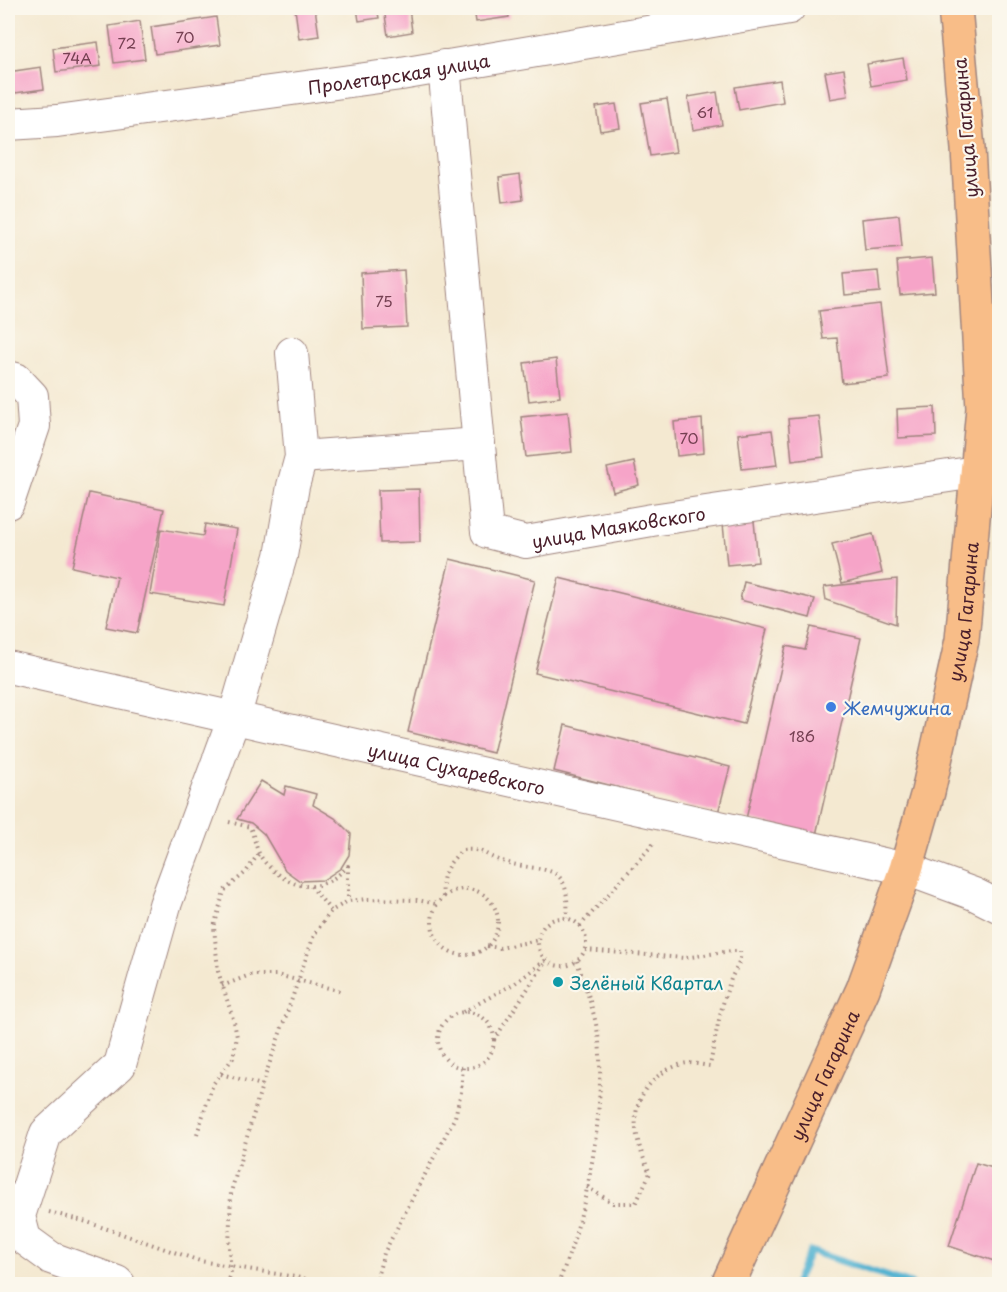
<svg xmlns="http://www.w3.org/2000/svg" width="1007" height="1292" font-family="'Playpen Sans',sans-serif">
<rect width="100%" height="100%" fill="#fbf7ec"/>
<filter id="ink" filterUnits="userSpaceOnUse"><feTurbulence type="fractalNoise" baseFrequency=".0167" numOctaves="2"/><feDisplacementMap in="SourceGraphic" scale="12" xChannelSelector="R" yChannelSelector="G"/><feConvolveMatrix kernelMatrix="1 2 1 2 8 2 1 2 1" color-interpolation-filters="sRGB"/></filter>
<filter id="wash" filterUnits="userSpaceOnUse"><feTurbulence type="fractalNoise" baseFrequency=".008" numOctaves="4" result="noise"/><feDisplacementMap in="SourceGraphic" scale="24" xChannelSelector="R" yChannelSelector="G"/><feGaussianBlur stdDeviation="1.35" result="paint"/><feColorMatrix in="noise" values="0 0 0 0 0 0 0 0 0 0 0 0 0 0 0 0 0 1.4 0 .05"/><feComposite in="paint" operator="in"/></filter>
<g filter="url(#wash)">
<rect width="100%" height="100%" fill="#f4e9d1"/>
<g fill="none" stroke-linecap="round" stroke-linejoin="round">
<path stroke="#52b3d1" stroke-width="7" d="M795,1284L810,1251L911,1284"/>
</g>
<g id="blocks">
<g fill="#f6a4c8">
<path d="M315,8L319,36L299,39L295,9Z"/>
<path d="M357,8H377L379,18L359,21Z"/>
<path d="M384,8H409L412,32L388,36Z"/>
<path d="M474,8H508L509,17L476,22Z"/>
<path d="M216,17L220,45L155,54L151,27Z"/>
<path d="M140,21L145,59L114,63L109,26Z"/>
<path d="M98,42L101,66L56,72L53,48Z"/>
<path d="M903,58L907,80L871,86L867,64Z"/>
<path d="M41,67L44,89L8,94V72Z"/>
<path d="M844,69L848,96L830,99L825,72Z"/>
<path d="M780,80L783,102L739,110L735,87Z"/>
<path d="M717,92L722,125L693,130L688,97Z"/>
<path d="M667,99L676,152L650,156L641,103Z"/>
<path d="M616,104L620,128L600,131L596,107Z"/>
<path d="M520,174L523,200L502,203L499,177Z"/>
<path d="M899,215L902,247L865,250L862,219Z"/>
<path d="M932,258L935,292L900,295L897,261Z"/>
<path d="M404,270L407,327L363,329L361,273Z"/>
<path d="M878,271L880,292L845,295L843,274Z"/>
<path d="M880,304L889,378L842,383L837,338L823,339L819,311Z"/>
<path d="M556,359L560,397L529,401L524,363Z"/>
<path d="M935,407L936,436L898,438L897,409Z"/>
<path d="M568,412L572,452L526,457L521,417Z"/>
<path d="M819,416L824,457L792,461L788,419Z"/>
<path d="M702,419L704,453L677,456L674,422Z"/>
<path d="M772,430L777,465L742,469L738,434Z"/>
<path d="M634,462L639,485L613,492L607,468Z"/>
<path d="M419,489L420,542L380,543L378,490Z"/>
<path d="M89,493L164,509L137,633L106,627L117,577L72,567Z"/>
<path d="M754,521L758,562L727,565L723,524Z"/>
<path d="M205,524L237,529L224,606L150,594L161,529L203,536Z"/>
<path d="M873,534L882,573L842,583L832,544Z"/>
<path d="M450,559L535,580L493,753L408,732Z"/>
<path d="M559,578L767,629L744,724L535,673Z"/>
<path d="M897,579L896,624L826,600L824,587Z"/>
<path d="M744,582L815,599L810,618L740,600Z"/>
<path d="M811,627L861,638L816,835L746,819L786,646L805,650Z"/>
<path d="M565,725L730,767L718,813L554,771Z"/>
<path d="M261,781L284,795L286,786L316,794L313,805L335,818L351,834L349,855L341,868L323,880L300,881L285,870L264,834L251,823L237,819Z"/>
<path d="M976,1163L1000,1170V1263L949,1246Z"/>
</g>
</g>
</g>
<g filter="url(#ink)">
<use href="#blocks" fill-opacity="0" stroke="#9f847e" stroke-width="1.5"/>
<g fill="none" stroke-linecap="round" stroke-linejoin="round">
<defs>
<g id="minor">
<path id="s1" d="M444,66L487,532L526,542L652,520L976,472L1000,471"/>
<path id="s2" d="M8,124L57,121L401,74L789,8"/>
<path d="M8,377L16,379L32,396L34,426L8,503"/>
<path d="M301,457L479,444"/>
<path id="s3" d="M8,667L906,869L974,894L1000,907"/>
<path d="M119,1284L117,1282L51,1258L25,1239L19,1216L46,1133L120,1065L165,905L234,718L281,556L293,486L301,457L292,353"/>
</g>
<g id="major">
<path id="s4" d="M728,1284L863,989L906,869L928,792L962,640L983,408L968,149L955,8"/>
</g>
</defs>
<use href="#minor" stroke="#9f847e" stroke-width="34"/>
<use href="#major" stroke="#9f847e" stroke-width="36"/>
<g stroke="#9f847e" stroke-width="4" stroke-dasharray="1.5 4.5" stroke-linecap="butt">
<path d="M229,822L250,827C254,836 255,845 259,853C263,862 271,869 278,874C303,893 326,889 348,866V901"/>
<path d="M311,886L331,911"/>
<circle cx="465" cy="922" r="33"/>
<path d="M443,897C441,874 446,866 462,850C484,848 483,855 502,861C543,875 571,857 567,918"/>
<circle cx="562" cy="942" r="24"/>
<path d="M580,926L656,841"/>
<path d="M487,946L500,948L538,940"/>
<path d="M585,950L684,958L731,951H740C742,964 733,971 730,982C720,1009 715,1038 710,1066C703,1065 694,1063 687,1063C678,1064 664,1071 658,1076C625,1104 634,1139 650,1173L636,1203H613L587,1187"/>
<path d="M222,986L250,975H277L341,991"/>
<path d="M463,1012L515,983L546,960"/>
<circle cx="466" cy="1040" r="28"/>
<path d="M494,1040L544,964"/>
<path d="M221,1074L262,1085"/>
<path d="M197,1134L213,1084L233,1058L237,1037L234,1022L218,971L214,927L224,891L246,872L259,853"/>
<path d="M49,1212L87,1222L200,1261L307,1279L321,1284"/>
<path d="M227,1284L231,1274L229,1247L231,1192L262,1085L314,935L331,911L348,901L367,899L417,900L437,904"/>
<path d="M377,1284V1277L384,1253L455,1117L461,1092L463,1067"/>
<path d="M558,1284C586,1216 602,1130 600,1055C599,1023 587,992 577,961"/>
</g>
<use href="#minor" stroke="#fff" stroke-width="32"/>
<use href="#major" stroke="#f8bd88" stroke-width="33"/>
</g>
</g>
<circle fill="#3f7fe0" stroke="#fbf7ec" stroke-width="2" cx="831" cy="707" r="6"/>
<circle fill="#0f9aa8" stroke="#fbf7ec" stroke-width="2" cx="558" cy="982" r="6"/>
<g text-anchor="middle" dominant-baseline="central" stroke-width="4.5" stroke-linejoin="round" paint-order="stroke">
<g font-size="15" fill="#754052">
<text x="185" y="36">70</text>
<text x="127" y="42">72</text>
<text x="77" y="57">74А</text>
<text x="705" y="111">61</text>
<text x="384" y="300">75</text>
<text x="689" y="437">70</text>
<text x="802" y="735">186</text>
</g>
<g font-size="18" fill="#4a1f2b" stroke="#fbf7ec">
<text stroke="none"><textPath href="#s2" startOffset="394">Пролетарская улица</textPath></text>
<text transform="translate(965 128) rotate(-95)">улица Гагарина</text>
<text stroke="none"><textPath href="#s1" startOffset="602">улица Маяковского</textPath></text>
<text stroke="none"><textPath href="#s4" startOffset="716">улица Гагарина</textPath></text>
<text stroke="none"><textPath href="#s3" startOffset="460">улица Сухаревского</textPath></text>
<text stroke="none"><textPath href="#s4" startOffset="230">улица Гагарина</textPath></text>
</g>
<g font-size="18" fill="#366cbe" stroke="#fbf7ec" text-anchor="start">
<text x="843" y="707">Жемчужина</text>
</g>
<g font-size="18" fill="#0d838f" stroke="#fbf7ec" text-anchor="start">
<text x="570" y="982">Зелёный Квартал</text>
</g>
</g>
<rect width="1007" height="1292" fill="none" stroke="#fbf7ec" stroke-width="30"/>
</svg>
